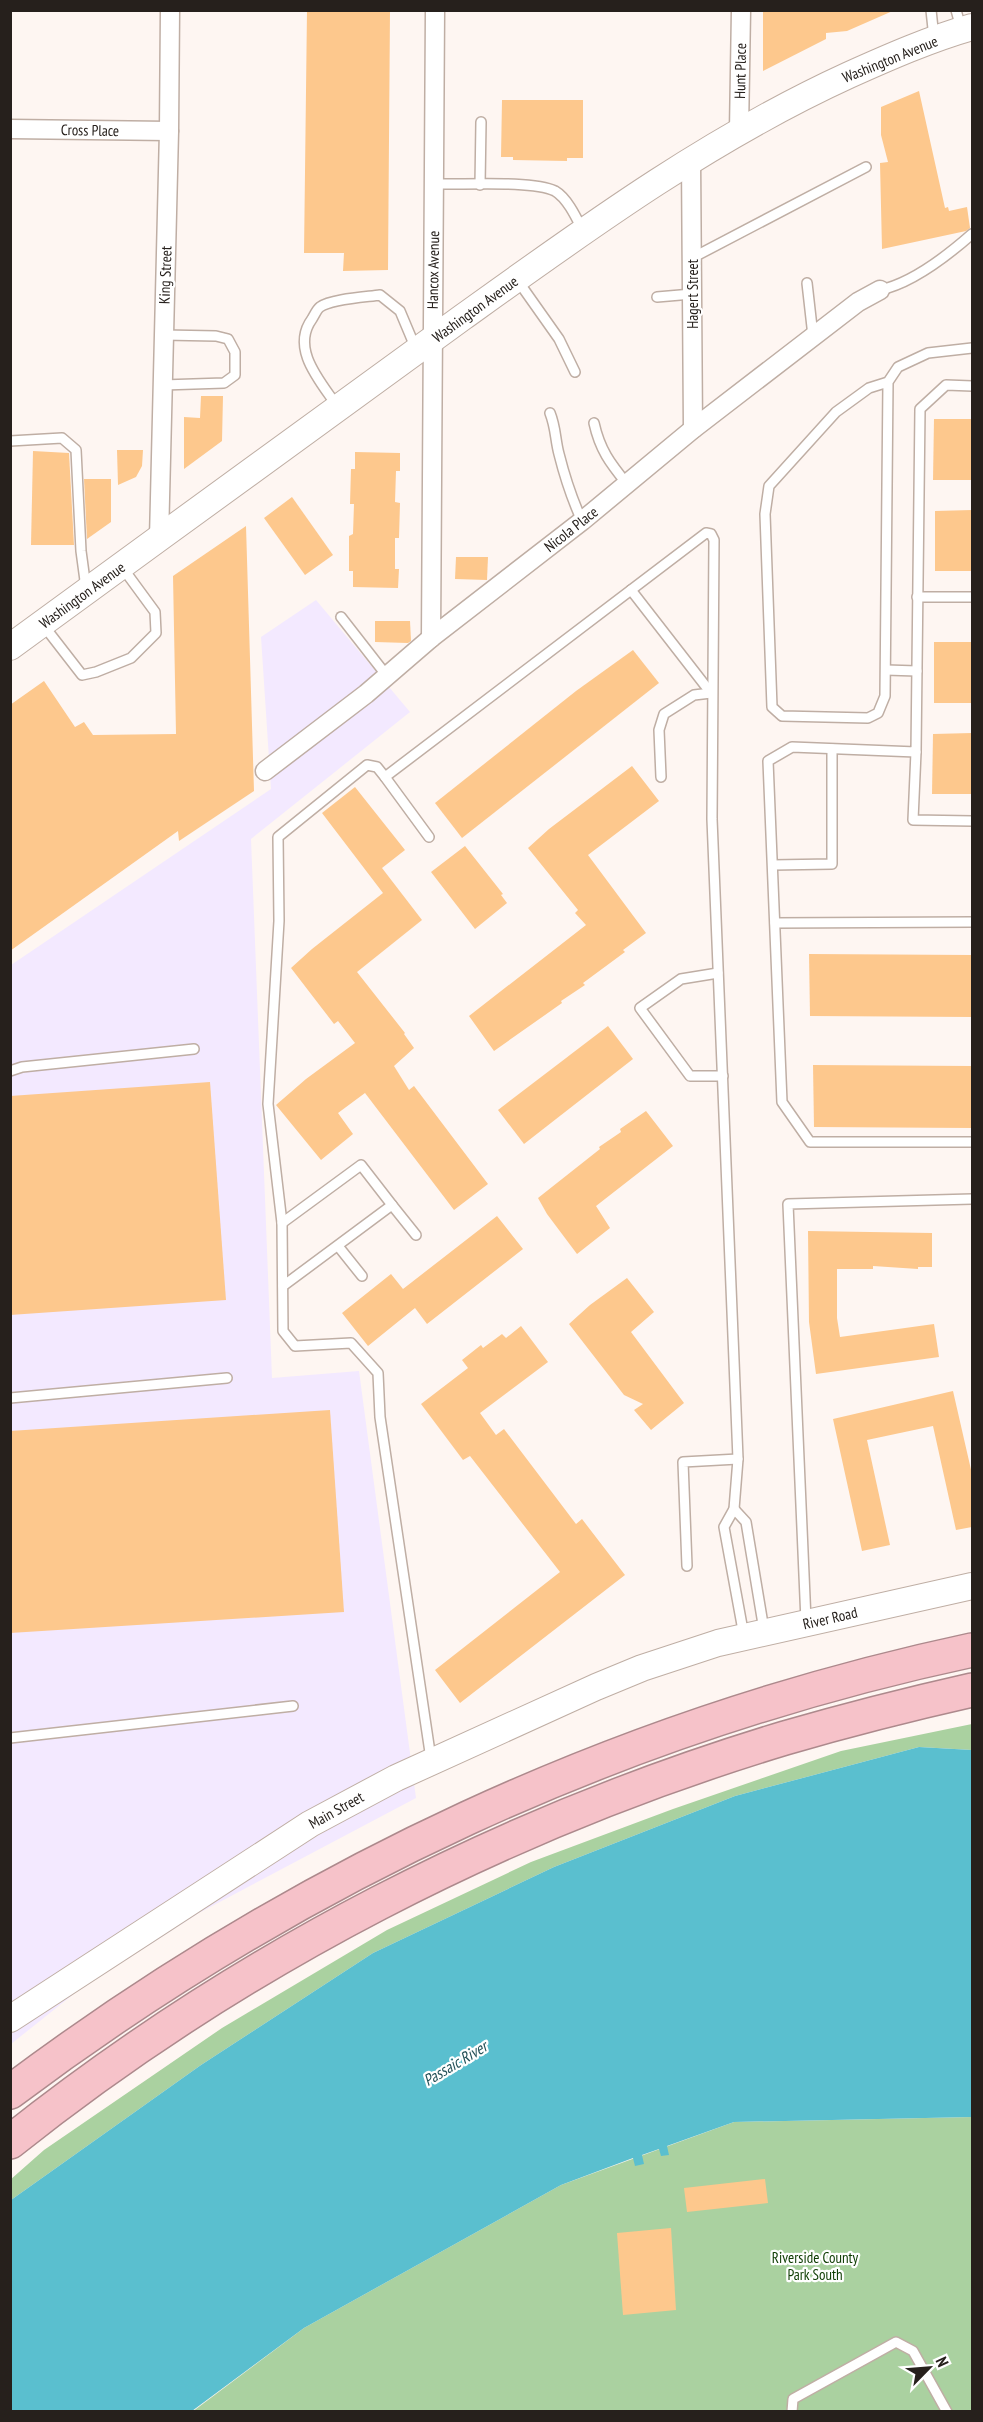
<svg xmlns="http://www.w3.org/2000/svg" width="983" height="2422" font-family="'PT Sans Narrow',sans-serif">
<rect width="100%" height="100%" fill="#fef6f2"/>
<path fill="#f3e9ff" d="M316,600L410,712L251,839L272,1378L359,1371L416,1798L199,1913L75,1993L11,2044V965L271,789L261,637Z"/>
<g fill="#aad1a0">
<path d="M972,1724V1750L919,1747L735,1796L554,1867L373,1953L201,2065L11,2200L10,2180L44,2150L222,2028L387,1930L531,1862L673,1809L841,1751Z"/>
<path d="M972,2117V2411L192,2412L304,2328L561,2185L734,2122Z"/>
</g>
<path fill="#5abfcf" d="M919,1747L972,1750V2117L734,2122L667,2146L669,2155L661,2156L659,2149L642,2155L644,2164L635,2166L633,2158L561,2185L304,2328L192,2411H11V2200L201,2065L373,1953L554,1867L735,1796Z"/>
<g fill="#fdc88d">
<path d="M307,10H390L388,270L343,271L344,253H304Z"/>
<path d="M895,10L847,31L826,33V39L763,71V11Z"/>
<path d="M919,91L945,208L948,207L949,211L967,207L970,228L966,231L882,249L880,163L888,162L881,135V107Z"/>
<path d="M502,100H583V158H567V161L513,160V157H501Z"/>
<path d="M201,396H223L222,441L184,469V417L200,418Z"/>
<path d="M934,419H972V480H933Z"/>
<path d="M117,450H143L142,466L136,477L118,485Z"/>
<path d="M33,451L69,453L74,545H31Z"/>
<path d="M355,452L400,453V471H396L395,502L400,503L399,538H395V569H399L398,588L353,587V571H349V536L353,534L354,504H350L351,469H355Z"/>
<path d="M84,479H111V522L87,539Z"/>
<path d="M292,497L333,555L305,575L264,518Z"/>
<path d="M972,510V571H935V511Z"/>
<path d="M246,526L254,791L179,841L178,831L10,951V705L44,681L75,727L84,722L93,735L176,734L173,576Z"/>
<path d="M456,557H488L487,580L455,579Z"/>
<path d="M375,621H410L411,641L408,643L375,642Z"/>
<rect x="934" y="642" width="38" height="61"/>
<path d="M633,650L659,683L462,838L435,803L576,691Z"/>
<path d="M972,733V794H932L933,734Z"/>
<path d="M632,766L659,801L588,855L646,933L623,950L625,952L583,983L585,985L561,1001L562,1003L494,1051L469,1016L586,925L575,913L578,910L528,848L549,829Z"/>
<path d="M355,787L405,850L382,868L422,920L357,972L405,1033L404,1034L414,1048L394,1066L409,1090L414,1086L488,1184L454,1210L365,1093L338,1113L353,1134L321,1160L276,1105L306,1079L355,1043L338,1021L334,1024L291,968L312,949L383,893L322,813Z"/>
<path d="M465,846L503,894L501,895L507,903L475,929L431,872Z"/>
<path d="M809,954L972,955V1017L810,1016Z"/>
<path d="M608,1026L633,1059L524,1144L498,1110Z"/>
<path d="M813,1065L972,1066V1128L814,1127Z"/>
<path d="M210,1082L226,1300L10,1315V1096Z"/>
<path d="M646,1111L673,1146L596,1206L610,1228L577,1254L547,1214L538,1198L600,1149L599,1147L621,1132L620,1129Z"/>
<path d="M497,1216L523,1249L427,1324L415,1308L368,1346L342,1313L391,1274L403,1289Z"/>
<path d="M808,1231L932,1233V1267H918V1269L873,1266V1269H837V1318L840,1337L934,1324L939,1357L816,1374L809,1322Z"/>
<path d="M627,1278L654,1312L631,1332L684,1403L651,1430L634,1410L643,1404L624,1395L569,1324L590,1305Z"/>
<path d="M521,1326L548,1362L480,1413L496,1435L504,1429L576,1524L582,1519L625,1575L460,1703L435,1670L560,1572L470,1456L463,1460L421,1404L468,1368L462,1360L481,1345L483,1348L502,1334L506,1338Z"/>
<path d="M953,1391L972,1474V1527L956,1530L933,1426L867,1440L890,1545L862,1551L833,1419Z"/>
<path d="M330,1410L344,1612L10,1633V1431Z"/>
<path d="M765,2179L768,2203L687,2212L684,2188Z"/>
<path d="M671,2228L676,2310L623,2315L617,2233Z"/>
</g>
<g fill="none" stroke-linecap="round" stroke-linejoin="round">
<defs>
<g id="lane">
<path d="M931,10L934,38"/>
<path d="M956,10L961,28"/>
<path d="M434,184C463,185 532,180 555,191C567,198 576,217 582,229"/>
<path d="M480,185L481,122"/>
<path d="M692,258L866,167"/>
<path d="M518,281L559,339L575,372"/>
<path d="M807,283L813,336"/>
<path d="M880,290C913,283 947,256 972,234"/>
<path d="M657,297L692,294"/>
<path d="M888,382L869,388L836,412L769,486L765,514L772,707L782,716L868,718L878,713L885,696L888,382L898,367L928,353L972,348"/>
<path d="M163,385L224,383L235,375V352L228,339L216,336L164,335"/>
<path d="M972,386L946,385L920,409L916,752L792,747L768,761L782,1102L810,1142H972"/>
<path d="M337,406C321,382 290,349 312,319C314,316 317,309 320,307C331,299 366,297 380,295L400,311L416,349"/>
<path d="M550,413C556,428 555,439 559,454C565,478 572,499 582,521"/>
<path d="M594,423C600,450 610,463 627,484"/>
<path d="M10,441L62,438L76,450L81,551L86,588"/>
<path d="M631,590L711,693"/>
<path d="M917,597H972"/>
<path d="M341,617L387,676"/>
<path d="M44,626L82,675L96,672L131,658L156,633L155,612L122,567"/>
<path d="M886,670L917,671"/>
<path d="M916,752L913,820L972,821"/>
<path d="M385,777L429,837"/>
<path d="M661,777L659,730L664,714L694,695L711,693"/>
<path d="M773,865L832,864V749"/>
<path d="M775,923L972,922"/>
<path d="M718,973L681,979L640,1008L690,1076H723"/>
<path d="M10,1071L22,1067L194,1049"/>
<path d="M392,1205L416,1235"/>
<path d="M282,1223L361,1165L392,1205L283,1286"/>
<path d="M338,1246L362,1276"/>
<path d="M10,1398L227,1378"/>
<path d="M734,1509L746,1522L764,1630"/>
<path d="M687,1566L683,1462L738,1459"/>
<path d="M806,1621L788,1204L972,1199"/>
<path d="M10,1738L293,1706"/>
<path d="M431,1759L380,1417L378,1373L351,1343L295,1346L283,1331L282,1223L268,1104L279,921L278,837L367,765L377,767L385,777L706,533L711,534L714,540L712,819L738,1459L734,1509L724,1527L744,1636"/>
<path d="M792,2412L793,2399L896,2342L913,2351L947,2412"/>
</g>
<g id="street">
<path d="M10,129L169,131"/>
<path d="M739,131L741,10"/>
<path d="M691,159L693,429"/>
<path d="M159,539L169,131L170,10"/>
<path d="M431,638L435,10"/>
<path d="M265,771L366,694L431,638L582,521L693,429L858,302L880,290"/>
</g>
<g id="secondary">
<path d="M10,647C161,537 312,426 463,317C587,228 709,139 849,75C889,57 930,39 972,27"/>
<path d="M10,2019L310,1824L396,1778L596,1687L642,1668L718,1643L972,1586"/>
</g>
<g id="highway">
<path d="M10,2092C298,1876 621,1725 972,1650"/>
<path d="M10,2142C238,1960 506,1822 785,1738C847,1720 910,1704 972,1690"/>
</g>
</defs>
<use href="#lane" stroke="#bfaea4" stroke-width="12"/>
<use href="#street" stroke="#bfaea4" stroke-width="21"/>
<use href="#secondary" stroke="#bfaea4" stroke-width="28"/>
<use href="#highway" stroke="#ad898c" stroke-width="36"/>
<use href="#lane" stroke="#fff" stroke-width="9"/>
<use href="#street" stroke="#fff" stroke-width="18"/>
<use href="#secondary" stroke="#fff" stroke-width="26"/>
<use href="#highway" stroke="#f6c2c9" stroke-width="33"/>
</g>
<g text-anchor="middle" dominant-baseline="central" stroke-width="4.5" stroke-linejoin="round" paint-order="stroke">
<g font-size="15" fill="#26201c" stroke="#fff">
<text transform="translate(890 59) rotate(-22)">Washington Avenue</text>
<text transform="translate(740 71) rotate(-89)">Hunt Place</text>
<text transform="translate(90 130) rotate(1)">Cross Place</text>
<text transform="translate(433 270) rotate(-89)">Hancox Avenue</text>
<text transform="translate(165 275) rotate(-88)">King Street</text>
<text transform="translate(692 294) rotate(-90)">Hagert Street</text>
<text transform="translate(475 309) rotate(-36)">Washington Avenue</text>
<text transform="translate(571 529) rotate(-38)">Nicola Place</text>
<text transform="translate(82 595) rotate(-36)">Washington Avenue</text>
<text transform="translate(830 1618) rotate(-13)">River Road</text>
<text transform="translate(336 1810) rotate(-29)">Main Street</text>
</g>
<g font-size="15" fill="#0c3b00" stroke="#fff">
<text x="815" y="2257">Riverside County<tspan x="815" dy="17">Park South</tspan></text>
</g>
<g font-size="16" font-style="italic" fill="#245158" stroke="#fff">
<text transform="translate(455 2063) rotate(-31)">Passaic River</text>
</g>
</g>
<rect width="983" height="2422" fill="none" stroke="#26201c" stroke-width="24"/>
<g transform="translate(929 2368) rotate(65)" stroke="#ffffff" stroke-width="4.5" paint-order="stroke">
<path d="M0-4.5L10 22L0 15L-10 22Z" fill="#26201c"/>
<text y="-9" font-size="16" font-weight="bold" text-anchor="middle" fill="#26201c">N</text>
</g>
</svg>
